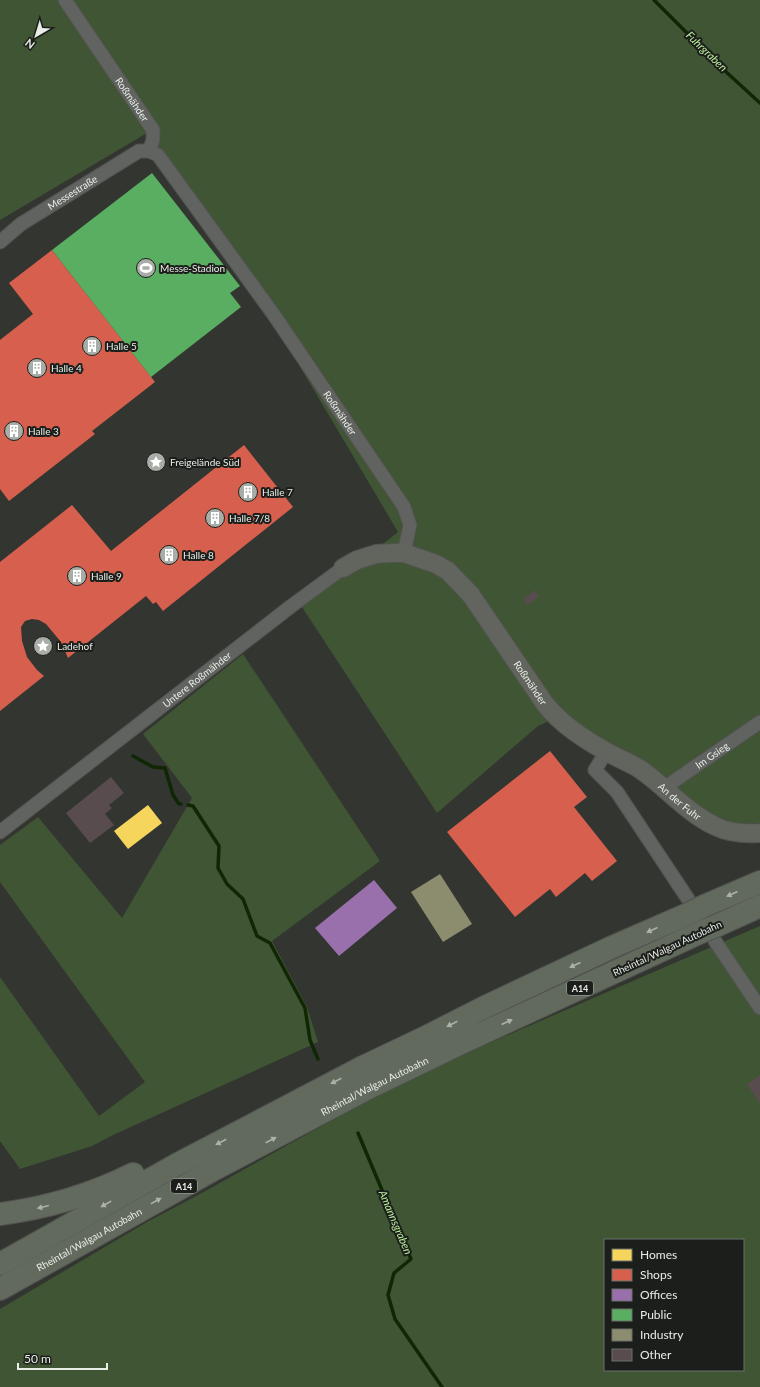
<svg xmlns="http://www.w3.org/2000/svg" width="760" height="1387" font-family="Lato,sans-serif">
<rect width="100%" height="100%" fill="#333531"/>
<g fill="#405534" fill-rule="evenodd">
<path d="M0,0H760V823L737,824L704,811L659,773L627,751L593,735L565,714L538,726L437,813L302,607L398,532L276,326L147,133L0,220Z"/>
<path d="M243,654L380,861L272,941L307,1007L318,1042L113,1135L92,1146L20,1169L0,1141V977L99,1116L145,1082L0,882V845L38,817L122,918L192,798L143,734Z"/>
<path d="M760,926V1387H0V1309L147,1222L200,1194L381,1093L487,1044ZM605,1240H743V1370H605Z"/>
</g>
<path fill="#f6d55c" d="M148,805L162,823L128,849L114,831Z"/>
<g fill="#d6604d">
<path d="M52,250L155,382L92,431L95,434L9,501L0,489V340L33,314L9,283Z"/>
<path d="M244,445L293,507L163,611L156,602L153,604L146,596L68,658L61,642L46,624L39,620L32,619L25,621L21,627L22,641L27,657L37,670L44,676L0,711V562L72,505L111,551Z"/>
<path d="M550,751L587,797L574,807L617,861L592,881L585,873L556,897L550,889L515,917L447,832Z"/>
</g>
<path fill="#9970ab" d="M374,880L397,908L339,956L315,928Z"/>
<path fill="#5aae61" d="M152,173L240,286L230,293L241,307L151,377L52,250Z"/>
<path fill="#8c8c6e" d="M440,874L472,924L443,942L411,892Z"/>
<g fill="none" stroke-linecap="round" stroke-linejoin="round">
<g stroke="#102704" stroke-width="3.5">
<path d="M654,0L724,70L760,103"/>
<path d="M133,756L153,767L165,768L173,795L179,804H181"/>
<path d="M188,805L193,806L219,846L218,868L227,884L243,899L257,936L270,943L305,1008L310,1040L318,1059"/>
<path d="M358,1133L411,1259L394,1273L388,1295L395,1319L442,1387"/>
</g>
</g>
<g fill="#594c4e">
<path d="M535,590L539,597L527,605L523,599Z"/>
<path d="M111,777L124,793L109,805L112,808L105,814L114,825L90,843L66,813Z"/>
<path d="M760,1075V1104L747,1084Z"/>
</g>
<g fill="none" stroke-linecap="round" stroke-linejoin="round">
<defs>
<g id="minor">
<path id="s1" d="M65,0L153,130V140L149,151"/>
<path id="s2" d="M0,242L21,224L139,151H149L158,155L274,315L404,507L410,525L404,553"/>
<path d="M606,752L595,770L617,792L688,899"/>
<path id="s3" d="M664,788L760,722"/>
<path id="s4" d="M0,832L290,607L343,568"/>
<path d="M715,941L760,1008"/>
</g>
<g id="secondary">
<path id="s5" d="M343,568L357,560L376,554L393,553H404L436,564L448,571L471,595L545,704C562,725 584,739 607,752C618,758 630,763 640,769C666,787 686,812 715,826C729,833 745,834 760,833"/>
</g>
<g id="motorway">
<path d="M704,906L760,882"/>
<path d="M718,925L760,906"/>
<path d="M0,1214C46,1208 91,1195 133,1174"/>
<path d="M0,1264L176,1165L363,1067L426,1037L487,1006L610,948L688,914"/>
<path id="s6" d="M0,1289L211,1171L370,1087L459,1044L701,932"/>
</g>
</defs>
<use href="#minor" stroke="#51534f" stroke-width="15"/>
<use href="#secondary" stroke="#51534f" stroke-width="20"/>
<use href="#motorway" stroke="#51534f" stroke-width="24"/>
<use href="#minor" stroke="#60635f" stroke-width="13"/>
<use href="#secondary" stroke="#61655e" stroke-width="18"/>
<use href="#motorway" stroke="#62695d" stroke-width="22"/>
<defs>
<g id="motorway-bridge">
<path d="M688,914L704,906"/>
<path d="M701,932L718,925"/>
</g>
</defs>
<use href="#motorway-bridge" stroke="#51534f" stroke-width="24" stroke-linecap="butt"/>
<use href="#motorway-bridge" stroke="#62695d" stroke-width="22"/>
</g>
<defs><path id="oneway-solid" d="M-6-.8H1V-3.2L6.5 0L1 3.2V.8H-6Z"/></defs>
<g fill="#acb2a9">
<use href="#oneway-solid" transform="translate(732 894) rotate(156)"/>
<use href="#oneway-solid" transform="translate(652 930) rotate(156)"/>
<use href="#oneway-solid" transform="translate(575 965) rotate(155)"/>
<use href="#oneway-solid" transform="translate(507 1022) rotate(-25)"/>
<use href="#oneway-solid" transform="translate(452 1024) rotate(153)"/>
<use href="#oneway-solid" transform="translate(336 1081) rotate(152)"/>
<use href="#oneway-solid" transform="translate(271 1140) rotate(-28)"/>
<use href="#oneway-solid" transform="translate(221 1142) rotate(152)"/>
<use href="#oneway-solid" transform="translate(156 1201) rotate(-29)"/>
<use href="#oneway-solid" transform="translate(106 1204) rotate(151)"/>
<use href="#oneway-solid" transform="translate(43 1207) rotate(166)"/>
</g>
<defs>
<symbol id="stadium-disc" viewBox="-11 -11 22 22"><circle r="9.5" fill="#a9ada7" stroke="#1b1e1a"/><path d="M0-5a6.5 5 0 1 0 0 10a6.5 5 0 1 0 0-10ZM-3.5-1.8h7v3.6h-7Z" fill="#fff"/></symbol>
<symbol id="building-disc" viewBox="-11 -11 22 22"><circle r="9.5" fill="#a9ada7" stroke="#1b1e1a"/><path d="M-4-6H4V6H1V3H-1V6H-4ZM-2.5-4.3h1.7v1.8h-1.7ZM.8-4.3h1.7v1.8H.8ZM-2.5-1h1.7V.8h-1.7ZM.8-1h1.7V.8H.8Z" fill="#fff"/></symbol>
<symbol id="sight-disc" viewBox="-11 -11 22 22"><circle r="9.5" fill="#a9ada7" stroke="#1b1e1a"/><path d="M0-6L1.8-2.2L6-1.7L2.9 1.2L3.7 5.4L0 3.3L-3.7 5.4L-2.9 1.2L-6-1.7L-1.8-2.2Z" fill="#fff"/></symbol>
</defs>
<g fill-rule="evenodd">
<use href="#stadium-disc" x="135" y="257" width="22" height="22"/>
<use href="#building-disc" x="81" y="335" width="22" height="22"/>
<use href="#building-disc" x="26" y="357" width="22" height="22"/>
<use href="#building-disc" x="3" y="420" width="22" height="22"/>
<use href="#sight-disc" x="145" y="451" width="22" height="22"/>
<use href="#building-disc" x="237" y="481" width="22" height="22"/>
<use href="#building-disc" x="204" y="507" width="22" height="22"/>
<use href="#building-disc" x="158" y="544" width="22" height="22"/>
<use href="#building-disc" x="66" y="565" width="22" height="22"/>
<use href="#sight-disc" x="32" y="635" width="22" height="22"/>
</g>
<g text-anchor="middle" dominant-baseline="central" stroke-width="4" stroke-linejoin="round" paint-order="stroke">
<g fill="#1b1e1a" stroke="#abafaa" stroke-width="1">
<rect x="567" y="981" width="26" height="14" rx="3"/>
<rect x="171" y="1179" width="26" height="14" rx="3"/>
</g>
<g font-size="9" font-weight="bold" fill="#e9ede7">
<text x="580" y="988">A14</text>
<text x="184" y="1186">A14</text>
</g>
<g font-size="10" fill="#e9ede7" stroke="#1b1e1a">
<text stroke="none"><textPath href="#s1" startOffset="120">Roßmähder</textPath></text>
<text stroke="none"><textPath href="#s2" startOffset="88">Messestraße</textPath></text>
<text stroke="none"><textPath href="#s2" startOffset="502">Roßmähder</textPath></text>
<text stroke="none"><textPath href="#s4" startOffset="249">Untere Roßmähder</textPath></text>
<text stroke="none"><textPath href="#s5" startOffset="251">Roßmähder</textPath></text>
<text stroke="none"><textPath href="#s3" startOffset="58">Im Gsieg</textPath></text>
<text stroke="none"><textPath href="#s5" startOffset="444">An der Fuhr</textPath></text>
<text transform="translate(667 948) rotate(-25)">Rheintal/Walgau Autobahn</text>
<text stroke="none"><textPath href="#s6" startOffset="426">Rheintal/Walgau Autobahn</textPath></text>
<text stroke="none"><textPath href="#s6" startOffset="102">Rheintal/Walgau Autobahn</textPath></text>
</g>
<g font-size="10" fill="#e9ede7" stroke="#1b1e1a" text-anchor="start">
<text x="160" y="268">Messe-Stadion</text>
<text x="106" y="346">Halle 5</text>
<text x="51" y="368">Halle 4</text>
<text x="28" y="431">Halle 3</text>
<text x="170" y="462">Freigelände Süd</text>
<text x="262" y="492">Halle 7</text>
<text x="229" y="518">Halle 7/8</text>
<text x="183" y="555">Halle 8</text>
<text x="91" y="576">Halle 9</text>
<text x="57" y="646">Ladehof</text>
</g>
<g font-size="11" font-style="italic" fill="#baef9d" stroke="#1b1e1a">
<text transform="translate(707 51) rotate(44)">Fuhrgraben</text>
<text transform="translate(396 1222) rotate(67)">Amannsgraben</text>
</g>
</g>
<rect x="604" y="1239" width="140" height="132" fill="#1b1e1a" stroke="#6d716c"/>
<rect x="612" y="1249" width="20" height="12" fill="#f6d55c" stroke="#6d716c"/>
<text x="640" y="1259" font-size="12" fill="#e9ede7">Homes</text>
<rect x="612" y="1269" width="20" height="12" fill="#d6604d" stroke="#6d716c"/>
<text x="640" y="1279" font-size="12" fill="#e9ede7">Shops</text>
<rect x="612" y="1289" width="20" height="12" fill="#9970ab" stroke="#6d716c"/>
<text x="640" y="1299" font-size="12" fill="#e9ede7">Offices</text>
<rect x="612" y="1309" width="20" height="12" fill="#5aae61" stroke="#6d716c"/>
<text x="640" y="1319" font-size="12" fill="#e9ede7">Public</text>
<rect x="612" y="1329" width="20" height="12" fill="#8c8c6e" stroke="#6d716c"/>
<text x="640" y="1339" font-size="12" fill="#e9ede7">Industry</text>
<rect x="612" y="1349" width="20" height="12" fill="#594c4e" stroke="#6d716c"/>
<text x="640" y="1359" font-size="12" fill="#e9ede7">Other</text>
<g transform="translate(36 36) rotate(218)" stroke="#1b1e1a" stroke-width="3" paint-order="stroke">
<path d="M0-3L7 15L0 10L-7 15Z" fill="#e9ede7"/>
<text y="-6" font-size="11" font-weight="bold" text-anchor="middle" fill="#e9ede7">N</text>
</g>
<path d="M18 1363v6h89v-6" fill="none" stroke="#e9ede7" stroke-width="2"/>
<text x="24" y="1363" font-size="12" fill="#e9ede7" stroke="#1b1e1a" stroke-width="3" paint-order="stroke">50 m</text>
</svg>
